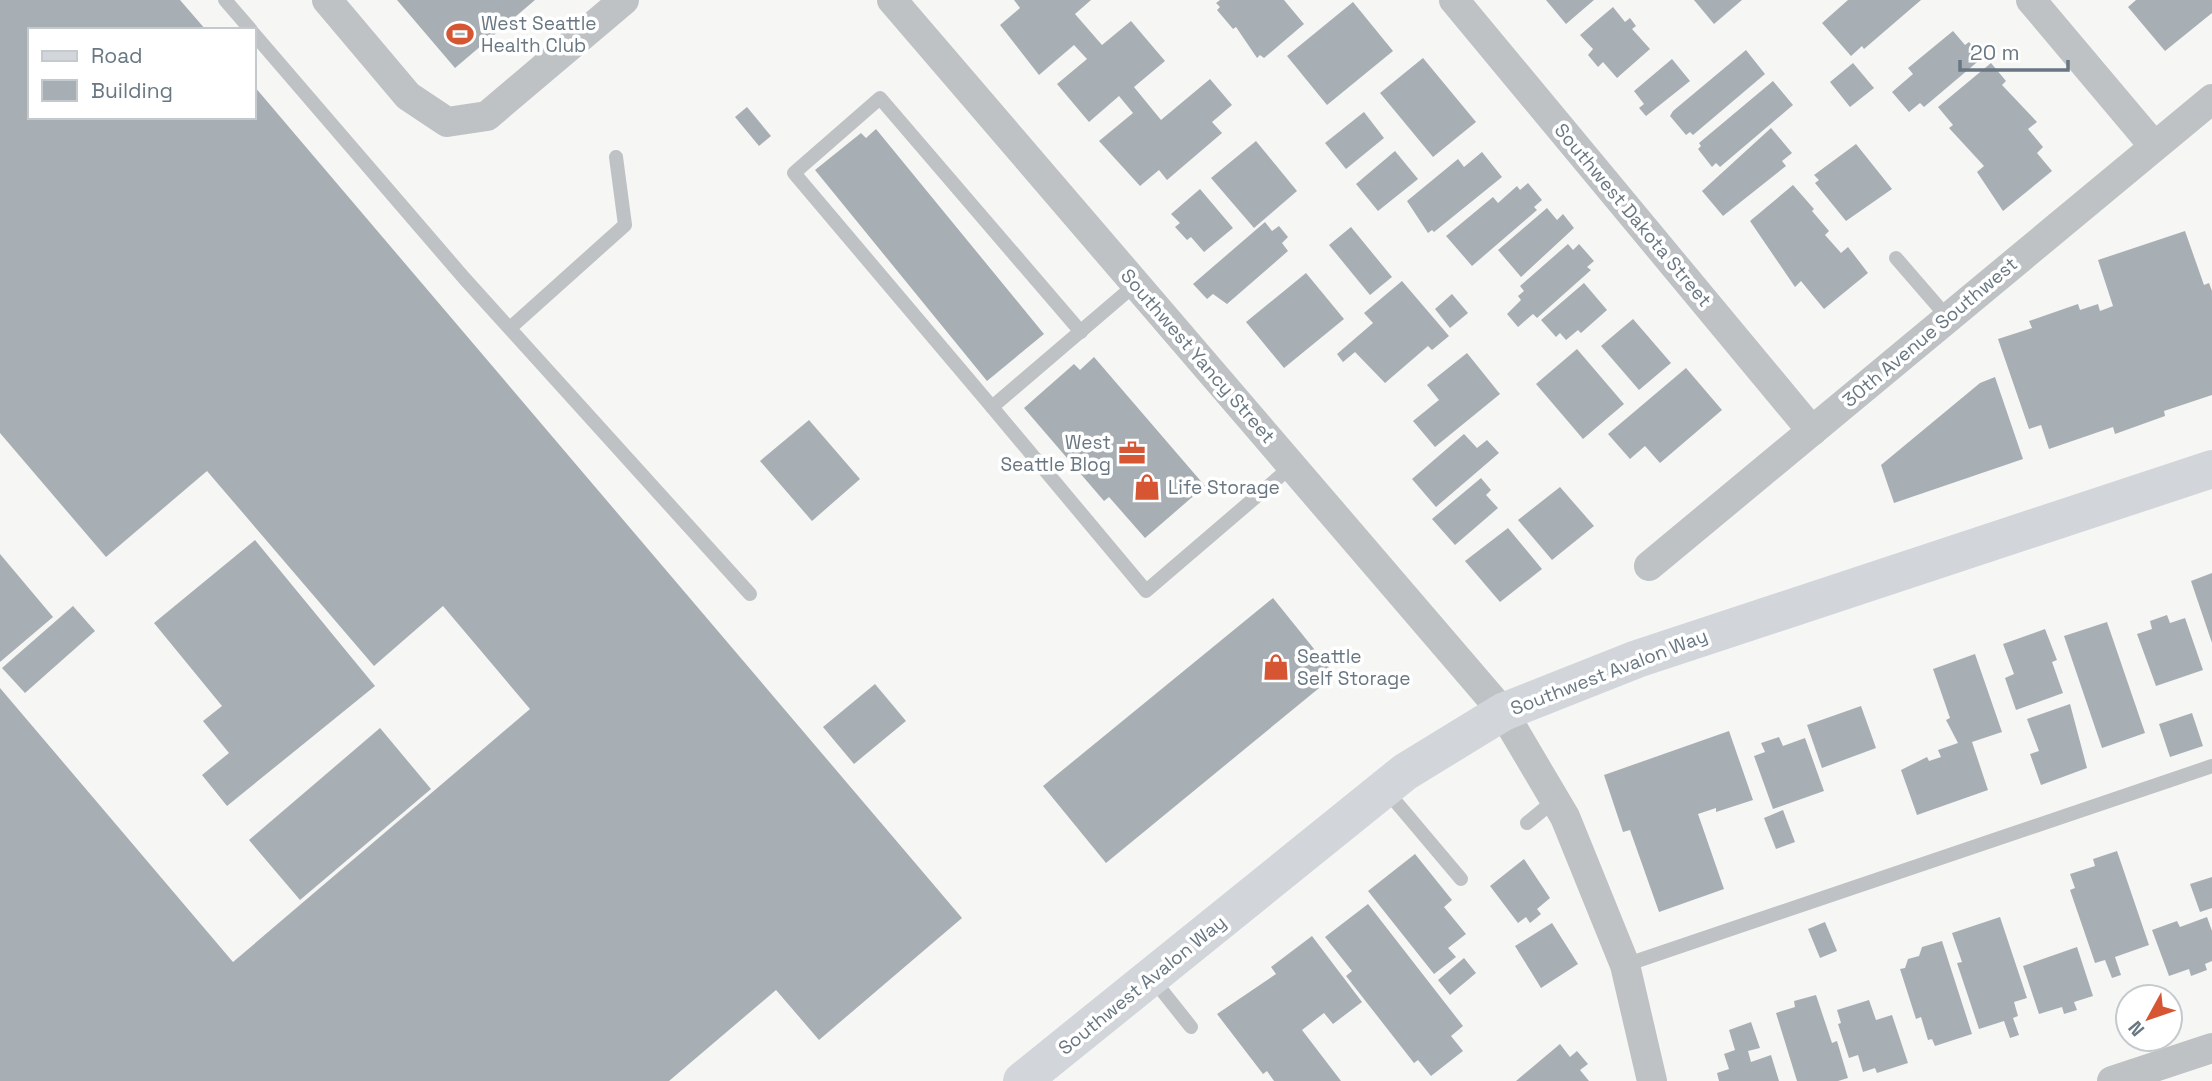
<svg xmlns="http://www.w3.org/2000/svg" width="2212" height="1081" font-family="'Space Grotesk',sans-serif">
<rect width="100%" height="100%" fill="#f6f6f4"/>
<g fill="#a8afb4">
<path d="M0,0H180L206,30H30V117H254V86L962,918L819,1040L776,990L669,1081H0V688L233,962L530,709L443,606L374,666L207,471L106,557L0,433Z"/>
<path d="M397,0H535L455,68Z"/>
<path d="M1014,0H1091L1075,14L1102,45L1131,21L1165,61L1134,87L1161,120L1210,79L1232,105L1212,122L1222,133L1167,180L1159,170L1140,186L1099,141L1133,113L1119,96L1089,122L1057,84L1087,59L1074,45L1039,75L1000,25L1020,8Z"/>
<path d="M1220,0H1284L1304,24L1264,58L1260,55L1257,58L1236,27L1233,29L1217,10L1220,7L1216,3Z"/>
<path d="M1546,0H1594L1566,24Z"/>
<path d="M1694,0H1742L1714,24Z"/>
<path d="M1848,0H1921L1864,49L1862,46L1851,56L1822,23Z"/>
<path d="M2136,0H2212V13L2165,51L2128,7Z"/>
<path d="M1353,2L1393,51L1327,105L1287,56Z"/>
<path d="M1613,7L1625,22L1630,18L1636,26L1632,29L1650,49L1617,78L1603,62L1598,67L1588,55L1593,49L1580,35Z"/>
<path d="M1953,31L1965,45L1969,42L1982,58L1924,107L1920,103L1909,112L1892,92L1913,74L1908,68Z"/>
<path d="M1746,50L1765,74L1693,135L1690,132L1686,135L1670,116L1673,111Z"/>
<path d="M1423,58L1476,122L1433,157L1380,93Z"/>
<path d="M1672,59L1690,81L1646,116L1639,108L1644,104L1634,91Z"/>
<path d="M1853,63L1874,88L1850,107L1830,82Z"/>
<path d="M1991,63L2006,81L2002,85L2037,122L2028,129L2043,147L2037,153L2052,171L2003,211L1977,172L1984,166L1949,128L1953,125L1938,107Z"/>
<path d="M1773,81L1793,105L1720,167L1716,163L1712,167L1698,149L1701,146L1699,143Z"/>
<path d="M747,107L771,136L759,146L735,117Z"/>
<path d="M1364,112L1384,138L1346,169L1325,143Z"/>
<path d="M1771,128L1792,153L1782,161L1786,166L1723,216L1702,191Z"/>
<path d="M876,129L1044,334L987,381L815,170L861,133L866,138Z"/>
<path d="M1256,141L1297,191L1254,228L1211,178Z"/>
<path d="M1856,144L1892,189L1846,221L1815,183L1819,180L1814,175Z"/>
<path d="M1395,151L1418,179L1378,211L1356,184Z"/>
<path d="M1482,152L1502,177L1434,232L1432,230L1428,233L1407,201L1458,159L1464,167Z"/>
<path d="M1528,183L1542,200L1534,207L1537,210L1472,266L1446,236L1493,197L1498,203L1517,186L1520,190Z"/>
<path d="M1793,185L1814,209L1812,211L1829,231L1825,235L1841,253L1848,247L1868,273L1824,309L1801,281L1795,287L1750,221Z"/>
<path d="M1200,189L1233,228L1204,252L1191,237L1187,240L1175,227L1180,223L1171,214Z"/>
<path d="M1547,208L1557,220L1563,214L1574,228L1521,277L1498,250Z"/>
<path d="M1265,222L1272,231L1279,226L1288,237L1282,243L1288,251L1227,304L1213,294L1207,299L1193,284Z"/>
<path d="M1351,227L1392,277L1370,295L1329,245Z"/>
<path d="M2185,231L2204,285L2209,283L2212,291V395L2164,411L2165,416L2115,434L2113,427L2049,449L2041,425L2029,429L1998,339L2032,328L2029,321L2078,304L2080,310L2098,304L2100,311L2113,306L2098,260Z"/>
<path d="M1568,244L1573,250L1579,244L1594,261L1587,267L1591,270L1537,318L1533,314L1518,327L1507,314L1521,300L1518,296L1524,291L1520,286Z"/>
<path d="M1306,273L1344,319L1284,368L1246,322Z"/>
<path d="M1402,281L1449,336L1432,350L1428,346L1385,383L1355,352L1343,362L1337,354L1373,323L1364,313Z"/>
<path d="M1584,283L1607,310L1581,333L1578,330L1566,340L1560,333L1556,337L1541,320Z"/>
<path d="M1452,294L1468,313L1450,328L1435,309Z"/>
<path d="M1633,319L1671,363L1639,390L1601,346Z"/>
<path d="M1577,349L1624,404L1583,439L1536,384Z"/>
<path d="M1467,353L1500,394L1435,447L1413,421L1439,400L1427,385Z"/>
<path d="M1094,357L1205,486L1145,538L1109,497L1104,501L1024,408L1074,364L1080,370Z"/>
<path d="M1686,368L1722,410L1660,463L1645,446L1630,459L1608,434Z"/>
<path d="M1995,377L2023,459L1894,503L1881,465L1980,383Z"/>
<path d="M809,420L860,479L812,521L760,461Z"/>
<path d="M1464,434L1477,448L1487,440L1499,453L1436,507L1412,479Z"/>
<path d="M1481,478L1491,490L1486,495L1498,508L1455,545L1432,519Z"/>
<path d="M1560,487L1594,526L1552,560L1518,520Z"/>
<path d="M1508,528L1542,569L1500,602L1465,561Z"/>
<path d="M255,540L375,686L227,806L202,775L229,753L203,721L222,706L154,623Z"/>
<path d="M0,554L53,617L0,662Z"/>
<path d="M2212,573V643L2191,581Z"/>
<path d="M1273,598L1335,675L1106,863L1043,786Z"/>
<path d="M73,606L95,631L25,693L2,668Z"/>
<path d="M2167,615L2170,623L2185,618L2203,670L2156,686L2137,634L2152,629L2150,621Z"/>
<path d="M2107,622L2145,733L2102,748L2064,636Z"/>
<path d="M2045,629L2057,660L2052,662L2063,693L2016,710L2005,678L2014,674L2003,644Z"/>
<path d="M1975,654L2002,732L1972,742L1988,790L1917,815L1901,770L1927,757L1929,761L1941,757L1938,750L1958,743L1946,720L1950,718L1933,669Z"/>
<path d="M875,684L906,721L854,764L823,727Z"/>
<path d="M2070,704L2087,768L2041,785L2030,754L2039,751L2027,719Z"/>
<path d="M1861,706L1876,748L1822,768L1807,725Z"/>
<path d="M2192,713L2203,746L2170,757L2159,724Z"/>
<path d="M380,728L431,789L300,900L249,840Z"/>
<path d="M1729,731L1753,800L1716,812V808L1698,814L1724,889L1659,912L1630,830L1623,832L1604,775Z"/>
<path d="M1779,737L1783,746L1805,738L1824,791L1773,809L1754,756L1765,752L1761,743Z"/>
<path d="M1783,810L1795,842L1776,849L1764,818Z"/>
<path d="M2117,851L2149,945L2115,957L2121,975L2112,978L2105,960L2095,963L2070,890L2075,888L2070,874L2095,866L2093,859Z"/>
<path d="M1415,854L1452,900L1444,907L1466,934L1448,948L1456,957L1434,974L1368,891Z"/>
<path d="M1524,859L1550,898L1537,909L1541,914L1530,923L1526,917L1518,923L1490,886Z"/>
<path d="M2212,877V908L2200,912L2190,884Z"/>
<path d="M1368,904L1463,1026L1451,1036L1463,1051L1431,1076L1418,1060L1414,1063L1346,976L1352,971L1325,937Z"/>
<path d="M2000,917L2027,998L2014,1002L2018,1016L2013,1018L2019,1035L2010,1038L2004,1021L1979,1029L1957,963L1962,962L1952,933Z"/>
<path d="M2207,917L2212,931V961L2205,964L2207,970L2191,976L2189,969L2169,976L2152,930L2177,921L2180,927Z"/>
<path d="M1825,922L1837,951L1820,958L1808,929Z"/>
<path d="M1552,923L1578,964L1541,988L1515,946Z"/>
<path d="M1312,936L1362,1002L1333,1024L1324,1013L1302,1030L1341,1081H1274L1267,1071L1263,1074L1217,1014L1276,974L1271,967Z"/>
<path d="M1942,941L1972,1034L1935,1046L1932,1039L1928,1040L1921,1017L1916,1019L1900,969L1905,968L1908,959L1919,956L1922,947Z"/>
<path d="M2077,947L2093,996L2074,1002L2077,1010L2064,1014L2062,1007L2039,1014L2023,966Z"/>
<path d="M1464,958L1476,973L1450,995L1438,980Z"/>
<path d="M1816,995L1832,1043L1837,1041L1848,1078L1838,1081H1797L1776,1013L1795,1007L1794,1001Z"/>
<path d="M1869,1000L1876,1020L1892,1015L1908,1063L1877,1073L1875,1068L1863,1072L1858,1055L1849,1058L1838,1024L1841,1023L1837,1010Z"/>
<path d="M1751,1022L1760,1048L1748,1051L1751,1062L1771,1055L1779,1081H1719L1717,1073L1729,1069L1724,1054L1735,1050L1729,1030Z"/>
<path d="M1560,1044L1570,1057L1577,1051L1588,1064L1580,1070L1589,1081H1516Z"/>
</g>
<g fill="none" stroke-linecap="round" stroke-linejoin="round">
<g stroke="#bec2c5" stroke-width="14">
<path d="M225,0L251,30"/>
<path d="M254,34L464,278L750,594"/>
<path d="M1896,258L1948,318"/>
<path d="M1136,284L992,407L1146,591L1292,466"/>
<path d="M510,328L625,225L616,157"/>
<path d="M992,407L794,173L880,98L1081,332"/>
<path d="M1385,789L1461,879"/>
<path d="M1527,823L1555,800"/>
<path d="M1625,965L2212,766"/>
<path d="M1152,978L1191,1027"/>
</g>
<g stroke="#bec2c5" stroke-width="30">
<path d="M327,0L408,96L447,122L487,116L624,0"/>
<path d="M892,0L1503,712L1565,817L1625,965L1652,1081"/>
<path d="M1454,0L1812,431"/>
<path d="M2031,0L2154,146"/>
<path d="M1649,566L2212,99"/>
<path d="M2112,1081L2212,1048"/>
</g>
<path stroke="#d2d6da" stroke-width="38" d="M1022,1081L1405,772L1503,712L1637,659L2212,469"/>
</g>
<defs>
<symbol id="stadium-bare" viewBox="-9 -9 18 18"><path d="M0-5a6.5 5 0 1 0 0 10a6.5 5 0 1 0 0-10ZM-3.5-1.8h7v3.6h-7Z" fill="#d65634" stroke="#fff" stroke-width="2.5" paint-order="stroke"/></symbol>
<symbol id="office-bare" viewBox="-9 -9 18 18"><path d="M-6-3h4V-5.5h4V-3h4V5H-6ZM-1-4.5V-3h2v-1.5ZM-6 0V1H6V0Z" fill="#d65634" stroke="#fff" stroke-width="2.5" paint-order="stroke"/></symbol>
<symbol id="shop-bare" viewBox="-9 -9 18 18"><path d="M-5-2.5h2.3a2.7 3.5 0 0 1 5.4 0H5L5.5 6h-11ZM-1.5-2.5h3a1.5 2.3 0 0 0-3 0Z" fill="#d65634" stroke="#fff" stroke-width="2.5" paint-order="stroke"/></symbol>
</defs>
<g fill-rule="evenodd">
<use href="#stadium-bare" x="441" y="15" width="38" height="38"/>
<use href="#office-bare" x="1113" y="434" width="38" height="38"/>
<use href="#shop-bare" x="1128" y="468" width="38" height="38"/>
<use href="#shop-bare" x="1257" y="648" width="38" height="38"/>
</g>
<g text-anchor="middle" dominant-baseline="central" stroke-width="7" stroke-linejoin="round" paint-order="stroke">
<g font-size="19" fill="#687782" stroke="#fff" text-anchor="start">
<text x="481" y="23">West Seattle<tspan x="481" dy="22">Health Club</tspan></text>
<text x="1111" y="442" text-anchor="end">West<tspan x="1111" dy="22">Seattle Blog</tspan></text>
<text x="1168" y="487">Life Storage</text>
<text x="1297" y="656">Seattle<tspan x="1297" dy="22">Self Storage</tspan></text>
</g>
<g font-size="19" fill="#687782" stroke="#fff">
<text transform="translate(1633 215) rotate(50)">Southwest Dakota Street</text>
<text transform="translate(1930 332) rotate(-40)">30th Avenue Southwest</text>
<text transform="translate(1198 356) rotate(49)">Southwest Yancy Street</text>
<text transform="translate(1609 672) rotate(-21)">Southwest Avalon Way</text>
<text transform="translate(1142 985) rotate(-39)">Southwest Avalon Way</text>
</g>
</g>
<rect x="28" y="28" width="228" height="91" fill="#ffffff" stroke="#c3c9cd" stroke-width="2"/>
<rect x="42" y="51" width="35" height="10" fill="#d2d6da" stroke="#c3c9cd" stroke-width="2"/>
<text x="91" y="63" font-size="21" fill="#687782">Road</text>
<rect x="42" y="80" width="35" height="21" fill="#a8afb4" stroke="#c3c9cd" stroke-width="2"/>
<text x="91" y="98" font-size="21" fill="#687782">Building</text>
<g transform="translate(2149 1018) rotate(230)"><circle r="33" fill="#ffffff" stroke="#c3c9cd" stroke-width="2"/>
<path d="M0-5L12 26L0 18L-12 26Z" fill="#d65634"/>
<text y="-10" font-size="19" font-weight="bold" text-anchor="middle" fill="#687782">N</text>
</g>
<path d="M1960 60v10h108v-10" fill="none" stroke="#687782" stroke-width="3.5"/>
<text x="1970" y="60" font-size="21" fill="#687782" stroke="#ffffff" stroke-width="5" paint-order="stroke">20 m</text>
</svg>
